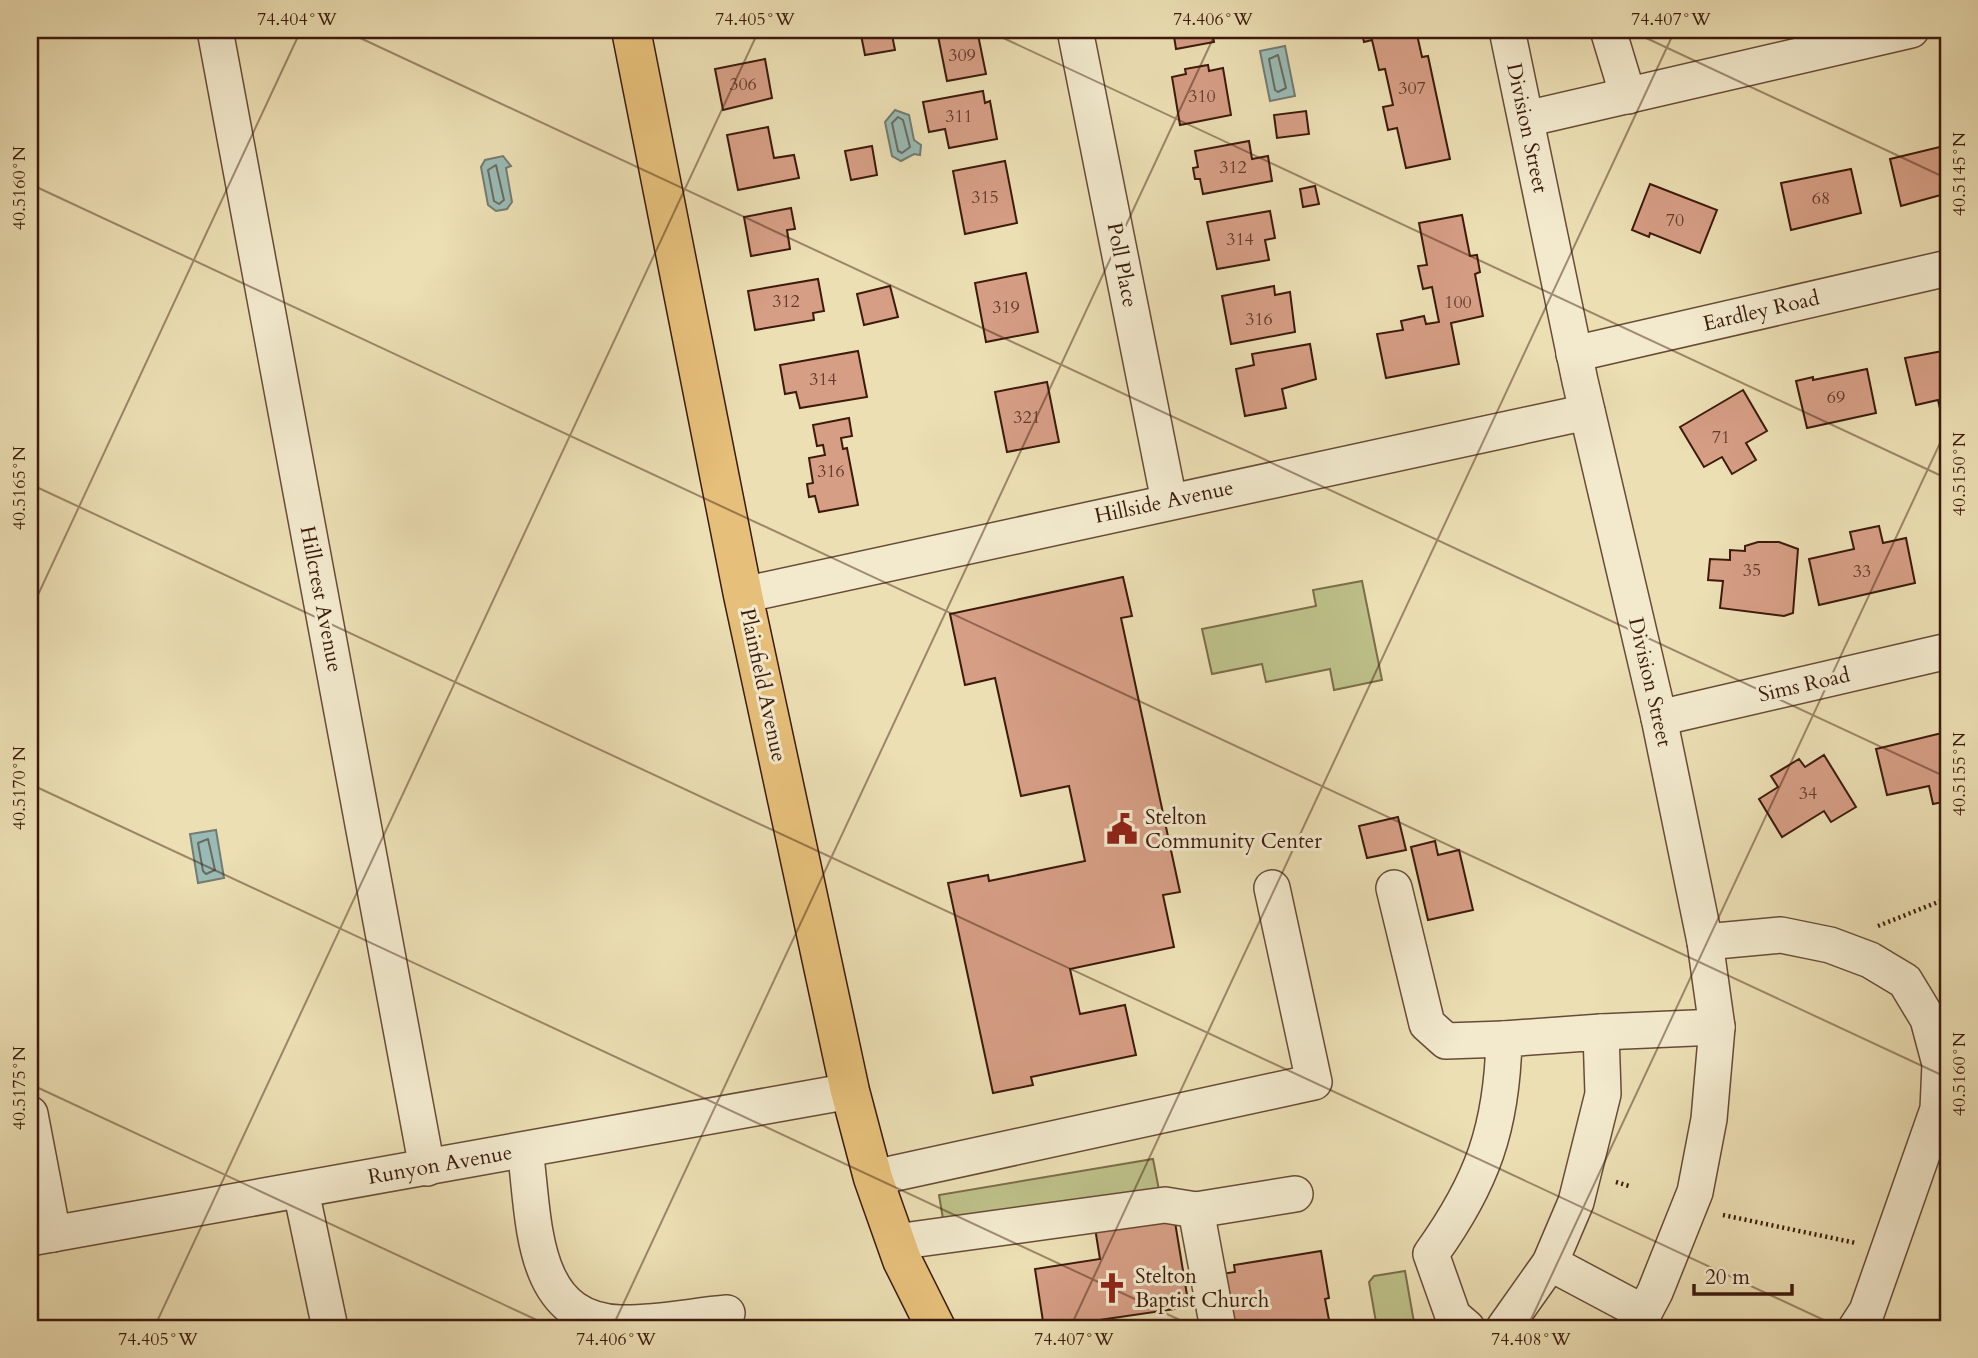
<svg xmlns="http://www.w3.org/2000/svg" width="1978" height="1358" font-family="Cardo,serif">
<rect width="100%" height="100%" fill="#ecdfb4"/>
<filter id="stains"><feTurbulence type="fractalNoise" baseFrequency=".00286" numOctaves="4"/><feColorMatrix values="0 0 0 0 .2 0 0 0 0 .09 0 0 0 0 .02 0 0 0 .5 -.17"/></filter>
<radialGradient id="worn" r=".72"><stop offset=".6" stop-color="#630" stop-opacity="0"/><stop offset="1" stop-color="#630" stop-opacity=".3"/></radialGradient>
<g fill="#bdc089" stroke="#7c6d4a" stroke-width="2">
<path d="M1362,581L1382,680L1334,690L1330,669L1266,682L1262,664L1212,674L1202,629L1316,606L1313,590Z"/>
<path d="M1153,1159L1159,1190L944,1225L939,1195Z"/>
<path d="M1405,1271L1415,1328H1377L1369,1282L1374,1276Z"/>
</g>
<g fill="#9abbb5" stroke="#747b71" stroke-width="2">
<path d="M1285,46L1295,96L1270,101L1260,51Z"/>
<path d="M895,110L909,115L914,140L921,145L920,155L914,154L901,161L892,156L885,122Z"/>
<path d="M503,156L511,166L506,168L512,202L507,209L496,211L488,205L481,167L485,160Z"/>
<path d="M216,830L224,878L198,883L190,834Z"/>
</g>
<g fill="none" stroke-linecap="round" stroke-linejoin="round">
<g stroke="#6b6a60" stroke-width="2">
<path d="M1278,55L1286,88L1278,92L1275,90L1269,59Z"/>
<path d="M898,117L903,120L910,147L902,153L898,151L892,123Z"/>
<path d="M496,165L504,200L499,204L494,201L488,170Z"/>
<path d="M208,839L215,870L206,874L203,871L198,843Z"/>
</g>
</g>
<g fill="#d69e85" stroke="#3c1a0c" stroke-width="2">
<path d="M891,30L895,50L865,55L861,35Z"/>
<path d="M969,30H977L986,74L947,81L938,36Z"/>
<path d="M1173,30H1212L1214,42L1176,49Z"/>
<path d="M1361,30H1416L1422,57L1428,56L1450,159L1406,168L1397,128L1388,130L1383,107L1393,105L1385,69L1379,70L1372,40L1364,42Z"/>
<path d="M765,59L772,98L723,110L715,69Z"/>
<path d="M1208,65L1209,71L1223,68L1231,115L1180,125L1172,77L1186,74L1185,69Z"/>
<path d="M983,91L985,103L990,101L997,139L949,148L945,129L929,132L923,102Z"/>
<path d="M1306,111L1309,134L1277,138L1274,115Z"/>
<path d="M768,127L774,158L794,155L799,178L738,190L727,135Z"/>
<path d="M1249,141L1252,159L1268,156L1272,181L1203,194L1200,179H1195L1193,168L1198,167L1195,151Z"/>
<path d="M1948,145V193L1901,206L1890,159Z"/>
<path d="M872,146L877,175L851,180L845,151Z"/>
<path d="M1005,161L1017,223L965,234L953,171Z"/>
<path d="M1851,169L1861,213L1791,230L1781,183Z"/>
<path d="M1650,184L1717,210L1700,253L1650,233L1649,237L1632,230Z"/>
<path d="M1315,186L1319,204L1303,207L1300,189Z"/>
<path d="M791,208L795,229L787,230L790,249L751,256L744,217Z"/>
<path d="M1270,211L1275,238L1265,240L1269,260L1217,269L1207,222Z"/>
<path d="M1462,215L1470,256L1477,255L1480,272L1475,274L1483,316L1451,323L1459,364L1386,378L1377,334L1403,330L1401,321L1424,316L1426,324L1439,322L1432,287L1423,289L1418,266L1427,265L1419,223Z"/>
<path d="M1026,273L1038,332L986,342L975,283Z"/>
<path d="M818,279L824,311L813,313L814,320L755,330L748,291Z"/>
<path d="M890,286L898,317L864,325L857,294Z"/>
<path d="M1274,286L1275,295L1290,292L1295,332L1231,344L1222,296Z"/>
<path d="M1310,344L1316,379L1282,389L1286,408L1245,416L1236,369L1254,365L1252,354Z"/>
<path d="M1948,350V411L1941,413L1938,400L1916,405L1905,358Z"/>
<path d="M858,351L867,397L800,408L796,392L785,394L780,365Z"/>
<path d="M1867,369L1876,413L1807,428L1796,381L1813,377V380Z"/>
<path d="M1047,382L1059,442L1007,452L995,392Z"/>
<path d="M1743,390L1767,431L1746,443L1756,460L1732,474L1722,457L1704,467L1680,427Z"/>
<path d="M849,418L852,436L841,438L843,449L847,448L858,505L819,512L815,496L809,497L807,484L813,483L809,458L825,455L823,445L817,446L813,425Z"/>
<path d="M1879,526L1883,543L1906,538L1915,583L1819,605L1809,559L1854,549L1850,532Z"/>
<path d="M1758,542H1779L1798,549L1793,613L1784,616L1720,608L1723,581L1708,580L1710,559L1730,560V550L1745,551V546Z"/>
<path d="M1123,577L1132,616L1121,618L1180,892L1163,895L1174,947L1070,969L1080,1014L1125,1005L1136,1055L1031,1077L1033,1085L993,1093L948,883L988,875L989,881L1085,861L1069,786L1021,796L995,678L965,685L950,614Z"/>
<path d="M1946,732L1948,801L1933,804L1929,786L1887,795L1876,749Z"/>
<path d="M1824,755L1856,807L1831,822L1824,811L1782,837L1759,799L1778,787L1771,776L1799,759L1805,767Z"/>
<path d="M1398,817L1406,850L1367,858L1359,826Z"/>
<path d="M1435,841L1438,855L1459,850L1473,910L1428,920L1411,847Z"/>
<path d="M1948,1142V1178L1940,1176Z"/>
<path d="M1174,1216L1189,1307L1044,1328L1035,1269L1100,1259L1095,1228Z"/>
<path d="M1321,1251L1329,1298L1325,1299L1329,1320L1278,1328H1229L1221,1274L1235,1272L1234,1265Z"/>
</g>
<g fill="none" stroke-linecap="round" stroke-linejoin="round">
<defs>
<g id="minor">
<path d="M215,30L427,1168"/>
<path d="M1075,30L1169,501"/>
<path d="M1507,30L1580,381L1659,718L1705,942L1717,1027L1709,1119L1695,1192L1655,1292L1636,1328"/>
<path d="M1608,30L1628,96"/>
<path d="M1526,119L1911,30"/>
<path d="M1574,354L1948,268"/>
<path d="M743,595L1587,412"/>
<path d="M1659,718L1948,651"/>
<path d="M1394,888L1427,1024L1446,1041L1504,1039"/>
<path d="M1705,942L1781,935L1830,945L1870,960L1905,981L1928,1019L1940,1064L1938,1109L1867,1311L1856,1328"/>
<path d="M1601,1032L1717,1027"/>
<path d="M30,1114L53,1234"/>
<path d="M525,1150C535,1217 528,1320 620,1323C655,1324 693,1316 727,1313"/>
<path d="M873,1178L1314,1082L1272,888"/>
<path d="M301,1191L330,1328"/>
<path d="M1196,1210L1218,1328"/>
<path d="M30,1238L850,1091"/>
<path d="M896,1242L1165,1205L1196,1210L1295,1194"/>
<path d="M1550,1263L1644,1313"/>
<path d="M1467,1328L1453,1316L1431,1254C1482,1183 1502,1128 1504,1039L1601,1032L1603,1094L1576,1202L1550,1263L1504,1328"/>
</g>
<path id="major" d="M631,30L743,595L850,1091L873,1178L902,1260L936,1328"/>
</defs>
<use href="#minor" stroke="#684b36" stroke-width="38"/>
<use href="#major" stroke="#3c1a0c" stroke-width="41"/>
<g stroke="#3c1a0c" stroke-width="4.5" stroke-dasharray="2 3.5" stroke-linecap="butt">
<path d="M1878,926L1948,898"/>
<path d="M1616,1182L1629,1186"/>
<path d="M1723,1215L1856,1243"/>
</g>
<use href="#minor" stroke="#f3eace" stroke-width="35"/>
<use href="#major" stroke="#e6c07a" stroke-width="38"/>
</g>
<path fill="none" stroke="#3c1a0c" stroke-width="2" stroke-opacity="0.45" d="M343,30L1948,778M986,30L1948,479M1629,30L1948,179M30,184L1948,1078M30,484L1841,1328M30,612L301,30M30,784L1197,1328M30,1084L554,1328M154,1328L759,30M612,1328L1217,30M1070,1328L1675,30M1527,1328L1948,426"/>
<defs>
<symbol id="civic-bare" viewBox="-9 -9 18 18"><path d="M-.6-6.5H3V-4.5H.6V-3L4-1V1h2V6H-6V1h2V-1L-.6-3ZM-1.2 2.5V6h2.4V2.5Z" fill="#8f2418" stroke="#f3eace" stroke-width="2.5" paint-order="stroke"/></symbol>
<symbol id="church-bare" viewBox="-9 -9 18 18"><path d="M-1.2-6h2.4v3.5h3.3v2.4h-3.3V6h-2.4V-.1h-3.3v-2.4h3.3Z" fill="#8f2418" stroke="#f3eace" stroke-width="2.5" paint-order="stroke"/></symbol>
</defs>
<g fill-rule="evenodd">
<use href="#civic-bare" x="1100" y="807" width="44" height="44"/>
<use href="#church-bare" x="1090" y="1266" width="44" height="44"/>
</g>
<g text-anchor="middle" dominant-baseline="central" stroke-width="6" stroke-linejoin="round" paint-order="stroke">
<g font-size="18" fill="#623b2a">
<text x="962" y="55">309</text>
<text x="743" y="84">306</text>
<text x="1412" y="88">307</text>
<text x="1202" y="96">310</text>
<text x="959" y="116">311</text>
<text x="1233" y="167">312</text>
<text x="985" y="197">315</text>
<text x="1821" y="198">68</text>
<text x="1675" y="220">70</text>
<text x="1240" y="239">314</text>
<text x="786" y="301">312</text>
<text x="1458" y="302">100</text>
<text x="1006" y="307">319</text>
<text x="1259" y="319">316</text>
<text x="823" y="379">314</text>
<text x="1836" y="397">69</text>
<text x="1027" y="417">321</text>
<text x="1721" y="437">71</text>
<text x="831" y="471">316</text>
<text x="1752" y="570">35</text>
<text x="1862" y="571">33</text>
<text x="1808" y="793">34</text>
</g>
<g font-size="21" fill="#3c1a0c" stroke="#f3eace">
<text transform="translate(1527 128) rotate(78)">Division Street</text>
<text transform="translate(1122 265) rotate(79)">Poll Place</text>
<text transform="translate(1761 311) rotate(-13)">Eardley Road</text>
<text transform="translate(1164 502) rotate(-12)">Hillside Avenue</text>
<text transform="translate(321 599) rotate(79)">Hillcrest Avenue</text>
<text transform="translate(1650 682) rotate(77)">Division Street</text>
<text transform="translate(763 685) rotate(78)">Plainfield Avenue</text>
<text transform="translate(1804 685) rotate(-13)">Sims Road</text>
<text transform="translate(440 1165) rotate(-10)">Runyon Avenue</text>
</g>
<g font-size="21" fill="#3c1a0c" stroke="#f3eace" text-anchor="start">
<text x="1145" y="817">Stelton<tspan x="1145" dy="24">Community Center</tspan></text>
<text x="1135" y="1276">Stelton<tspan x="1135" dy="24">Baptist Church</tspan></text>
</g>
</g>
<rect width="1978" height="1358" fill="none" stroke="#ecdfb4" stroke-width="77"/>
<path d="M1694 1284v10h98v-10" fill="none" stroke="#3c1a0c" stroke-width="3.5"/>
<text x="1705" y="1284" font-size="21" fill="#3c1a0c" stroke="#f3eace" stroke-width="5" paint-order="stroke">20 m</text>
<rect x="38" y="38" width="1902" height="1282" fill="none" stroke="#3c1a0c" stroke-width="2.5"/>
<g font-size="18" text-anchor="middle" fill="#3c1a0c">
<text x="297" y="25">74.404°W</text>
<text x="755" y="25">74.405°W</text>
<text x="1213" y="25">74.406°W</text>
<text x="1671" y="25">74.407°W</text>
<text transform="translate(1959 174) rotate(-90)" y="6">40.5145°N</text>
<text transform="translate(19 188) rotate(-90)" y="6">40.5160°N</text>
<text transform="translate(1959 474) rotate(-90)" y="6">40.5150°N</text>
<text transform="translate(19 488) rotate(-90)" y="6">40.5165°N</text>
<text transform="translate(1959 774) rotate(-90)" y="6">40.5155°N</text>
<text transform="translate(19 788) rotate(-90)" y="6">40.5170°N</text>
<text transform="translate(1959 1074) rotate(-90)" y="6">40.5160°N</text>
<text transform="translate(19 1088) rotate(-90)" y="6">40.5175°N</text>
<text x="158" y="1345">74.405°W</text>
<text x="616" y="1345">74.406°W</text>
<text x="1074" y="1345">74.407°W</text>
<text x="1531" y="1345">74.408°W</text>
</g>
<rect width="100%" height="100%" filter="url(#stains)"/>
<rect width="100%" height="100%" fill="url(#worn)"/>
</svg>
